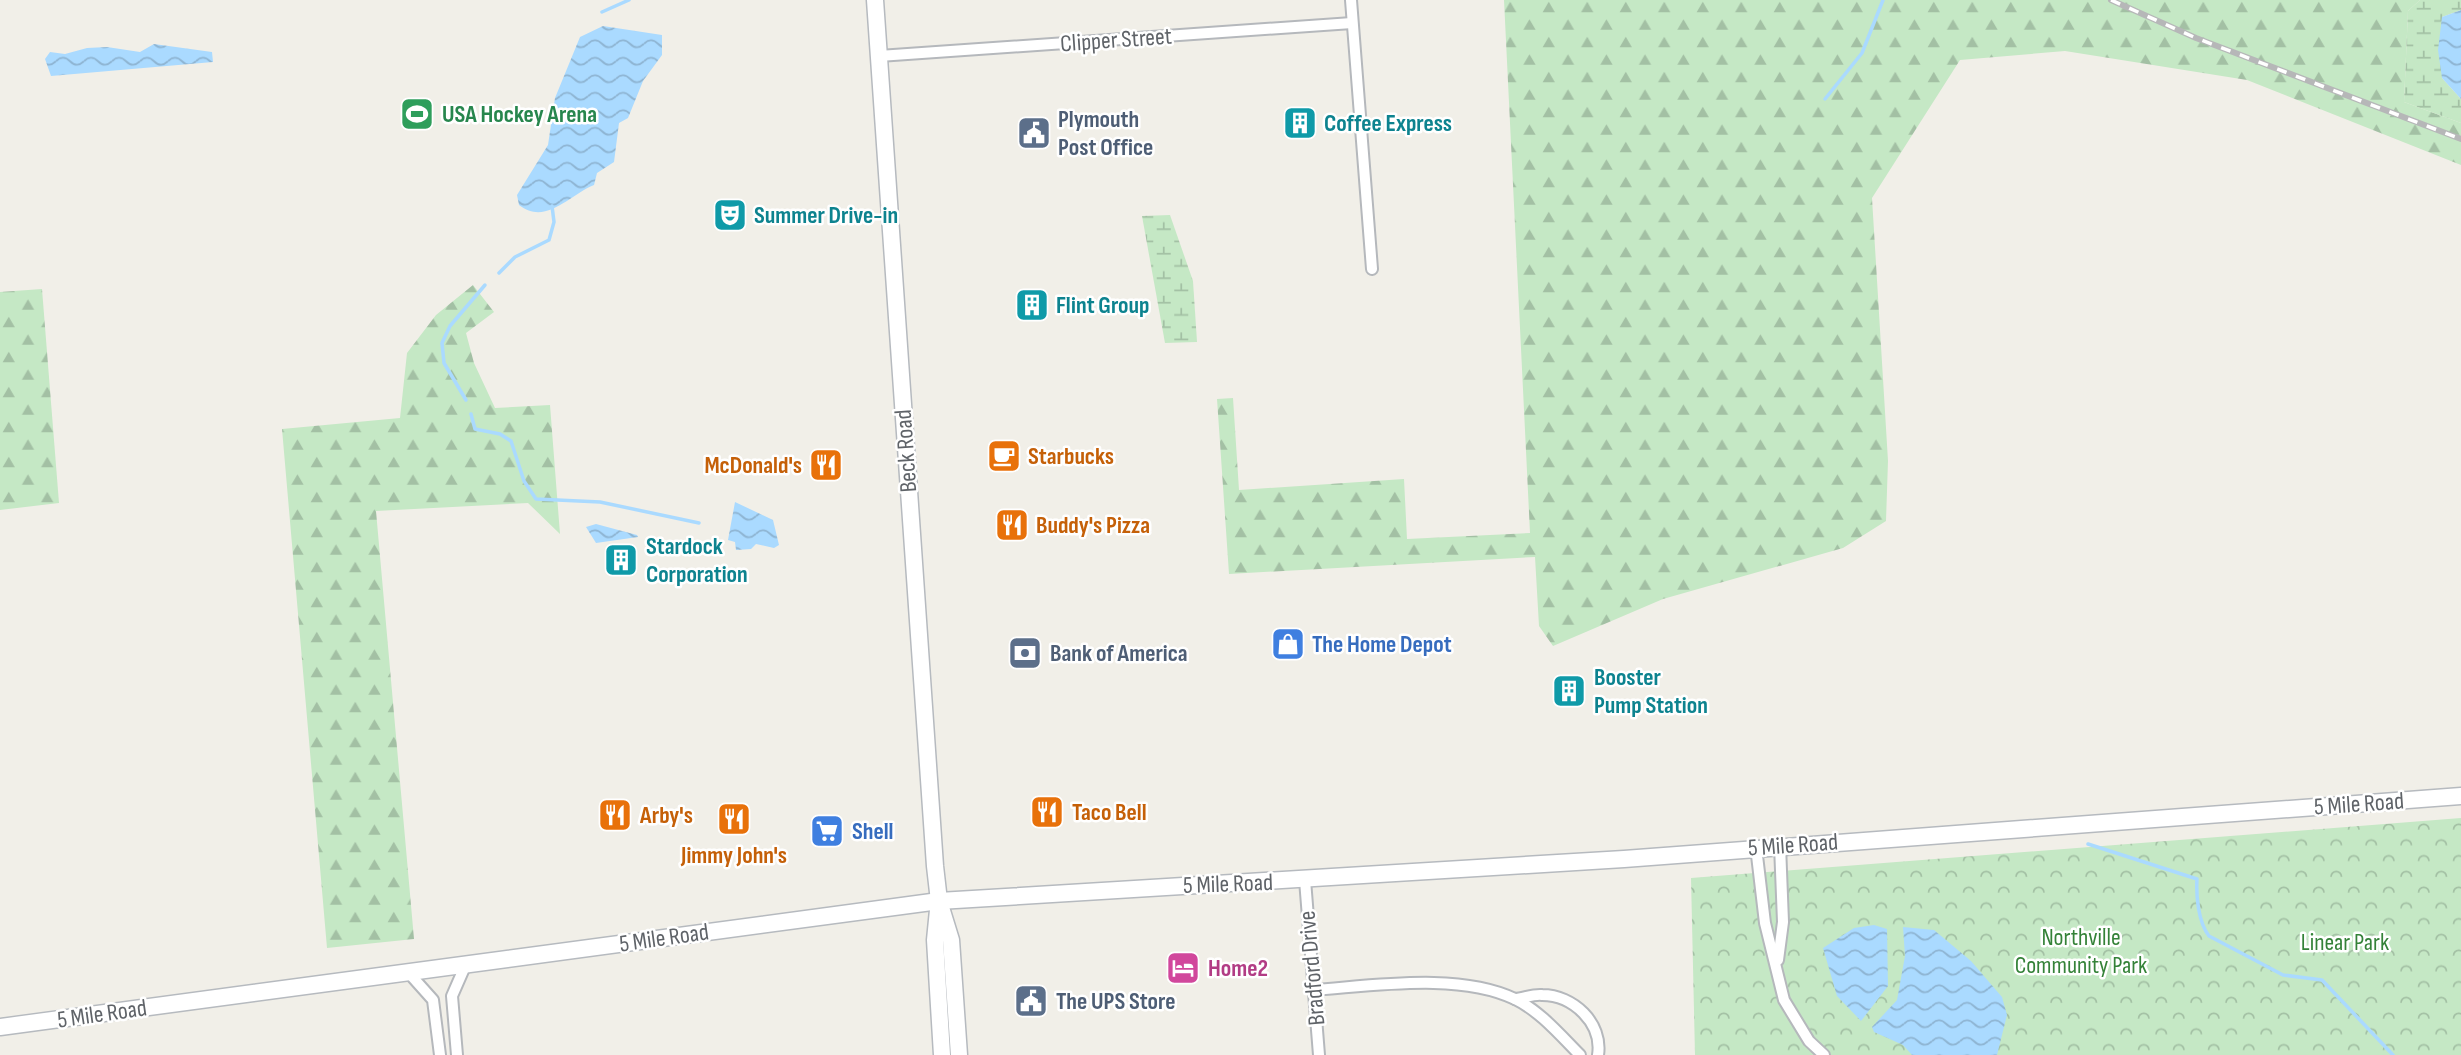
<svg xmlns="http://www.w3.org/2000/svg" width="2461" height="1055" font-family="'Sofia Sans Condensed',sans-serif">
<defs>
<pattern id="forest-firs" width="22" height="20" patternUnits="userSpaceOnUse" patternTransform="scale(1.75)"><rect width="22" height="20" fill="#c5e8c5"/><path d="M5 1l3.5 6h-7zM16 11l3.5 6h-7z" fill="#a3c0a4"/></pattern>
<pattern id="wetland-marsh" width="20" height="14" patternUnits="userSpaceOnUse" patternTransform="scale(1.75)"><rect width="20" height="14" fill="#c5e8c5"/><path d="M1 5h8M5 5V1M11 12h8M15 12V8" fill="none" stroke="#a3c0a4"/></pattern>
<pattern id="park-crowns" width="20" height="18" patternUnits="userSpaceOnUse" patternTransform="scale(1.75)"><rect width="20" height="18" fill="#c5e8c5"/><path d="M2 6a3 3 0 1 1 6 0M12 15a3 3 0 1 1 6 0" fill="none" stroke="#a3c0a4"/></pattern>
<pattern id="water-waves" width="16" height="10" patternUnits="userSpaceOnUse" patternTransform="scale(1.75)"><rect width="16" height="10" fill="#aadaff"/><path d="M0 5q4-4 8 0t8 0" fill="none" stroke="#8eb4d2"/></pattern>
</defs>
<rect width="100%" height="100%" fill="#f1efe8"/>
<g fill="url(#forest-firs)">
<path d="M1504,0H2420L2408,11L2404,102L2461,123V165L2247,80L2065,51L1960,60L1872,198L1888,461L1886,521L1843,548L1663,599L1553,646L1539,626L1535,557L1229,574L1217,399L1233,398L1239,490L1404,479L1407,539L1530,533Z"/>
<path d="M473,285L494,312L466,333L474,363L495,408L550,405L560,534L528,503L376,511L414,939L327,948L282,429L400,418L407,353L436,315Z"/>
<path d="M42,289L59,503L0,510V292Z"/>
</g>
<g fill="url(#wetland-marsh)">
<path d="M2420,0H2461V10L2442,17V78L2461,99V123L2404,102L2408,11Z"/>
<path d="M1170,215L1193,281L1197,342L1165,343L1142,216Z"/>
</g>
<path fill="url(#park-crowns)" d="M2461,818V1055H1695L1691,878Z"/>
<g fill="url(#water-waves)">
<path d="M2461,10V99L2442,78L2438,50L2442,17Z"/>
<path d="M603,26L662,35V55L643,81L628,118L619,123L614,162L597,173L594,185C569,195 546,226 519,205L517,195L548,145L555,98L580,37Z"/>
<path d="M154,44L212,52L213,62L51,76L45,59L50,52L65,54L87,48L107,47L140,52Z"/>
<path d="M735,502L773,520L779,545L774,548L756,544L751,549L736,550L735,542L728,540Z"/>
<path d="M596,524L637,535L638,537L596,543L586,527Z"/>
<path d="M1874,925L1887,929L1888,986L1861,1021L1837,996L1823,948L1854,928Z"/>
<path d="M1903,927L1934,930L1971,961L2002,997L2007,1015L1997,1055H1912L1903,1045L1874,1032L1872,1027L1897,1000L1905,956Z"/>
</g>
<g fill="none" stroke-linecap="round" stroke-linejoin="round">
<g stroke="#aadaff" stroke-width="3.5">
<path d="M602,12L629,0"/>
<path d="M1825,99L1862,53L1883,0"/>
<path d="M499,273L515,257L549,240L554,222L552,206"/>
<path d="M466,400L444,363L442,343L450,326L485,285"/>
<path d="M471,414L475,429L500,434L511,441L524,481L536,499L600,502L699,523"/>
<path d="M2088,844L2197,879C2196,895 2198,922 2209,936L2283,975L2322,980L2393,1055"/>
</g>
<defs>
<g id="street">
<path d="M1351,0L1372,269"/>
<path d="M879,56L1352,23"/>
<path d="M1756,847L1765,923L1784,1000L1809,1041L1824,1055"/>
<path d="M1305,880L1319,1055"/>
<path d="M1778,960L1783,922L1780,845"/>
<path d="M408,972L433,1000L440,1055"/>
<path d="M1312,990C1373,986 1459,972 1515,999C1540,1011 1561,1036 1580,1055"/>
<path d="M1515,999C1524,998 1534,994 1542,995C1573,995 1603,1023 1598,1055"/>
<path d="M457,1055L452,996L466,964"/>
</g>
<g id="secondary">
<path d="M875,0L935,866L939,901L951,940L959,1055"/>
<path d="M938,910L935,940L942,1055"/>
<path d="M0,1027L939,901L1624,859L2461,796"/>
</g>
</defs>
<use href="#street" stroke="#b5b8bc" stroke-width="14"/>
<use href="#secondary" stroke="#b6babf" stroke-width="19"/>
<use href="#street" stroke="#fff" stroke-width="10"/>
<use href="#secondary" stroke="#fff" stroke-width="16"/>
<defs>
<path id="rail" d="M2111,0L2196,38L2461,139"/>
</defs>
<use href="#rail" stroke="#b6b7b8" stroke-width="6"/>
<use href="#rail" stroke="#fff" stroke-width="3.5" stroke-dasharray="10" stroke-linecap="butt"/>
</g>
<defs>
<symbol id="stadium-square" viewBox="-11 -11 22 22"><rect x="-9" y="-9" width="18" height="18" rx="4" fill="#2e9e5b" stroke="#fff"/><path d="M0-5a6.5 5 0 1 0 0 10a6.5 5 0 1 0 0-10ZM-3.5-1.8h7v3.6h-7Z" fill="#fff"/></symbol>
<symbol id="building-square" viewBox="-11 -11 22 22"><rect x="-9" y="-9" width="18" height="18" rx="4" fill="#0f9aa8" stroke="#fff"/><path d="M-4-6H4V6H1V3H-1V6H-4ZM-2.5-4.3h1.7v1.8h-1.7ZM.8-4.3h1.7v1.8H.8ZM-2.5-1h1.7V.8h-1.7ZM.8-1h1.7V.8H.8Z" fill="#fff"/></symbol>
<symbol id="civic-square" viewBox="-11 -11 22 22"><rect x="-9" y="-9" width="18" height="18" rx="4" fill="#5c6f8a" stroke="#fff"/><path d="M-.6-6.5H3V-4.5H.6V-3L4-1V1h2V6H-6V1h2V-1L-.6-3ZM-1.2 2.5V6h2.4V2.5Z" fill="#fff"/></symbol>
<symbol id="theatre-square" viewBox="-11 -11 22 22"><rect x="-9" y="-9" width="18" height="18" rx="4" fill="#0f9aa8" stroke="#fff"/><path d="M-5-5.5Q0-4 5-5.5V0Q5 5 0 6Q-5 5-5 0ZM-3.3-2.5H-1v1.5H-3.3ZM1-2.5H3.3v1.5H1ZM-2.8 1Q0 5.5 2.8 1Z" fill="#fff"/></symbol>
<symbol id="cafe-square" viewBox="-11 -11 22 22"><rect x="-9" y="-9" width="18" height="18" rx="4" fill="#e8710a" stroke="#fff"/><path d="M-5.5-4.5H6V0H3Q3 3.5 0 3.5H-2.5Q-5.5 3.5-5.5 0ZM3-3.2v2h1.7v-2ZM-6 4.5H4V6H-6Z" fill="#fff"/></symbol>
<symbol id="restaurant-square" viewBox="-11 -11 22 22"><rect x="-9" y="-9" width="18" height="18" rx="4" fill="#e8710a" stroke="#fff"/><path d="M-5-6h1v4h1v-4h1v4h1v-4h1v5L-1.5 .5V6h-2V.5L-5-1ZM5-6V6H3V1.5H1.5Q1.5-4 5-6Z" fill="#fff"/></symbol>
<symbol id="shop-square" viewBox="-11 -11 22 22"><rect x="-9" y="-9" width="18" height="18" rx="4" fill="#3f7fe0" stroke="#fff"/><path d="M-5-2.5h2.3a2.7 3.5 0 0 1 5.4 0H5L5.5 6h-11ZM-1.5-2.5h3a1.5 2.3 0 0 0-3 0Z" fill="#fff"/></symbol>
<symbol id="bank-square" viewBox="-11 -11 22 22"><rect x="-9" y="-9" width="18" height="18" rx="4" fill="#5c6f8a" stroke="#fff"/><path d="M-6-4H6V4H-6ZM0-2.3a2.3 2.3 0 1 0 0 4.6a2.3 2.3 0 1 0 0-4.6Z" fill="#fff"/></symbol>
<symbol id="supermarket-square" viewBox="-11 -11 22 22"><rect x="-9" y="-9" width="18" height="18" rx="4" fill="#3f7fe0" stroke="#fff"/><path d="M-6-5.5h2.5l.6 2H6L4.5 2H-2.5L-4.4-4H-6ZM-1.5 3.2a1.3 1.3 0 1 0 .1 0ZM3 3.2a1.3 1.3 0 1 0 .1 0Z" fill="#fff"/></symbol>
<symbol id="hotel-square" viewBox="-11 -11 22 22"><rect x="-9" y="-9" width="18" height="18" rx="4" fill="#d1479c" stroke="#fff"/><path d="M-6-4.5h1.5V1H6V5H4.5V3h-9V5H-6ZM-4 0a1.8 1.8 0 1 1 3.6 0ZM.5 0V-2.5h3Q6-2.5 6 0Z" fill="#fff"/></symbol>
</defs>
<g fill-rule="evenodd">
<use href="#stadium-square" x="398" y="95" width="38" height="38"/>
<use href="#building-square" x="1281" y="104" width="38" height="38"/>
<use href="#civic-square" x="1015" y="114" width="38" height="38"/>
<use href="#theatre-square" x="711" y="196" width="38" height="38"/>
<use href="#building-square" x="1013" y="286" width="38" height="38"/>
<use href="#cafe-square" x="985" y="437" width="38" height="38"/>
<use href="#restaurant-square" x="807" y="446" width="38" height="38"/>
<use href="#restaurant-square" x="993" y="506" width="38" height="38"/>
<use href="#building-square" x="602" y="541" width="38" height="38"/>
<use href="#shop-square" x="1269" y="625" width="38" height="38"/>
<use href="#bank-square" x="1006" y="634" width="38" height="38"/>
<use href="#building-square" x="1550" y="672" width="38" height="38"/>
<use href="#restaurant-square" x="1028" y="793" width="38" height="38"/>
<use href="#restaurant-square" x="596" y="796" width="38" height="38"/>
<use href="#restaurant-square" x="715" y="800" width="38" height="38"/>
<use href="#supermarket-square" x="808" y="812" width="38" height="38"/>
<use href="#hotel-square" x="1164" y="949" width="38" height="38"/>
<use href="#civic-square" x="1012" y="982" width="38" height="38"/>
</g>
<g text-anchor="middle" dominant-baseline="central" stroke-width="5" stroke-linejoin="round" paint-order="stroke">
<g font-size="24" fill="#5f6368" stroke="#fff">
<text transform="translate(1116 40) rotate(-4)">Clipper Street</text>
<text transform="translate(906 451) rotate(-94)">Beck Road</text>
<text transform="translate(2359 804) rotate(-4)">5 Mile Road</text>
<text transform="translate(1793 845) rotate(-4)">5 Mile Road</text>
<text transform="translate(1228 884) rotate(-2)">5 Mile Road</text>
<text transform="translate(664 938) rotate(-8)">5 Mile Road</text>
<text transform="translate(1312 968) rotate(-95)">Bradford Drive</text>
<text transform="translate(102 1014) rotate(-8)">5 Mile Road</text>
</g>
<g font-size="24" font-weight="bold" fill="#27864d" stroke="#fff" text-anchor="start">
<text x="442" y="114">USA Hockey Arena</text>
</g>
<g font-size="24" font-weight="bold" fill="#4e5e75" stroke="#fff" text-anchor="start">
<text x="1058" y="119">Plymouth<tspan x="1058" dy="28">Post Office</tspan></text>
<text x="1050" y="653">Bank of America</text>
<text x="1056" y="1001">The UPS Store</text>
</g>
<g font-size="24" font-weight="bold" fill="#0d838f" stroke="#fff" text-anchor="start">
<text x="1324" y="123">Coffee Express</text>
<text x="754" y="215">Summer Drive-in</text>
<text x="1056" y="305">Flint Group</text>
<text x="646" y="546">Stardock<tspan x="646" dy="28">Corporation</tspan></text>
<text x="1594" y="677">Booster<tspan x="1594" dy="28">Pump Station</tspan></text>
</g>
<g font-size="24" font-weight="bold" fill="#c56008" stroke="#fff" text-anchor="start">
<text x="1028" y="456">Starbucks</text>
<text x="802" y="465" text-anchor="end">McDonald's</text>
<text x="1036" y="525">Buddy's Pizza</text>
<text x="1072" y="812">Taco Bell</text>
<text x="640" y="815">Arby's</text>
<text x="734" y="855" text-anchor="middle">Jimmy John's</text>
</g>
<g font-size="24" font-weight="bold" fill="#366cbe" stroke="#fff" text-anchor="start">
<text x="1312" y="644">The Home Depot</text>
<text x="852" y="831">Shell</text>
</g>
<g font-size="24" fill="#348238" stroke="#fff">
<text x="2081" y="937">Northville<tspan x="2081" dy="28">Community Park</tspan></text>
<text x="2345" y="942">Linear Park</text>
</g>
<g font-size="24" font-weight="bold" fill="#b23c85" stroke="#fff" text-anchor="start">
<text x="1208" y="968">Home2</text>
</g>
</g>
</svg>
